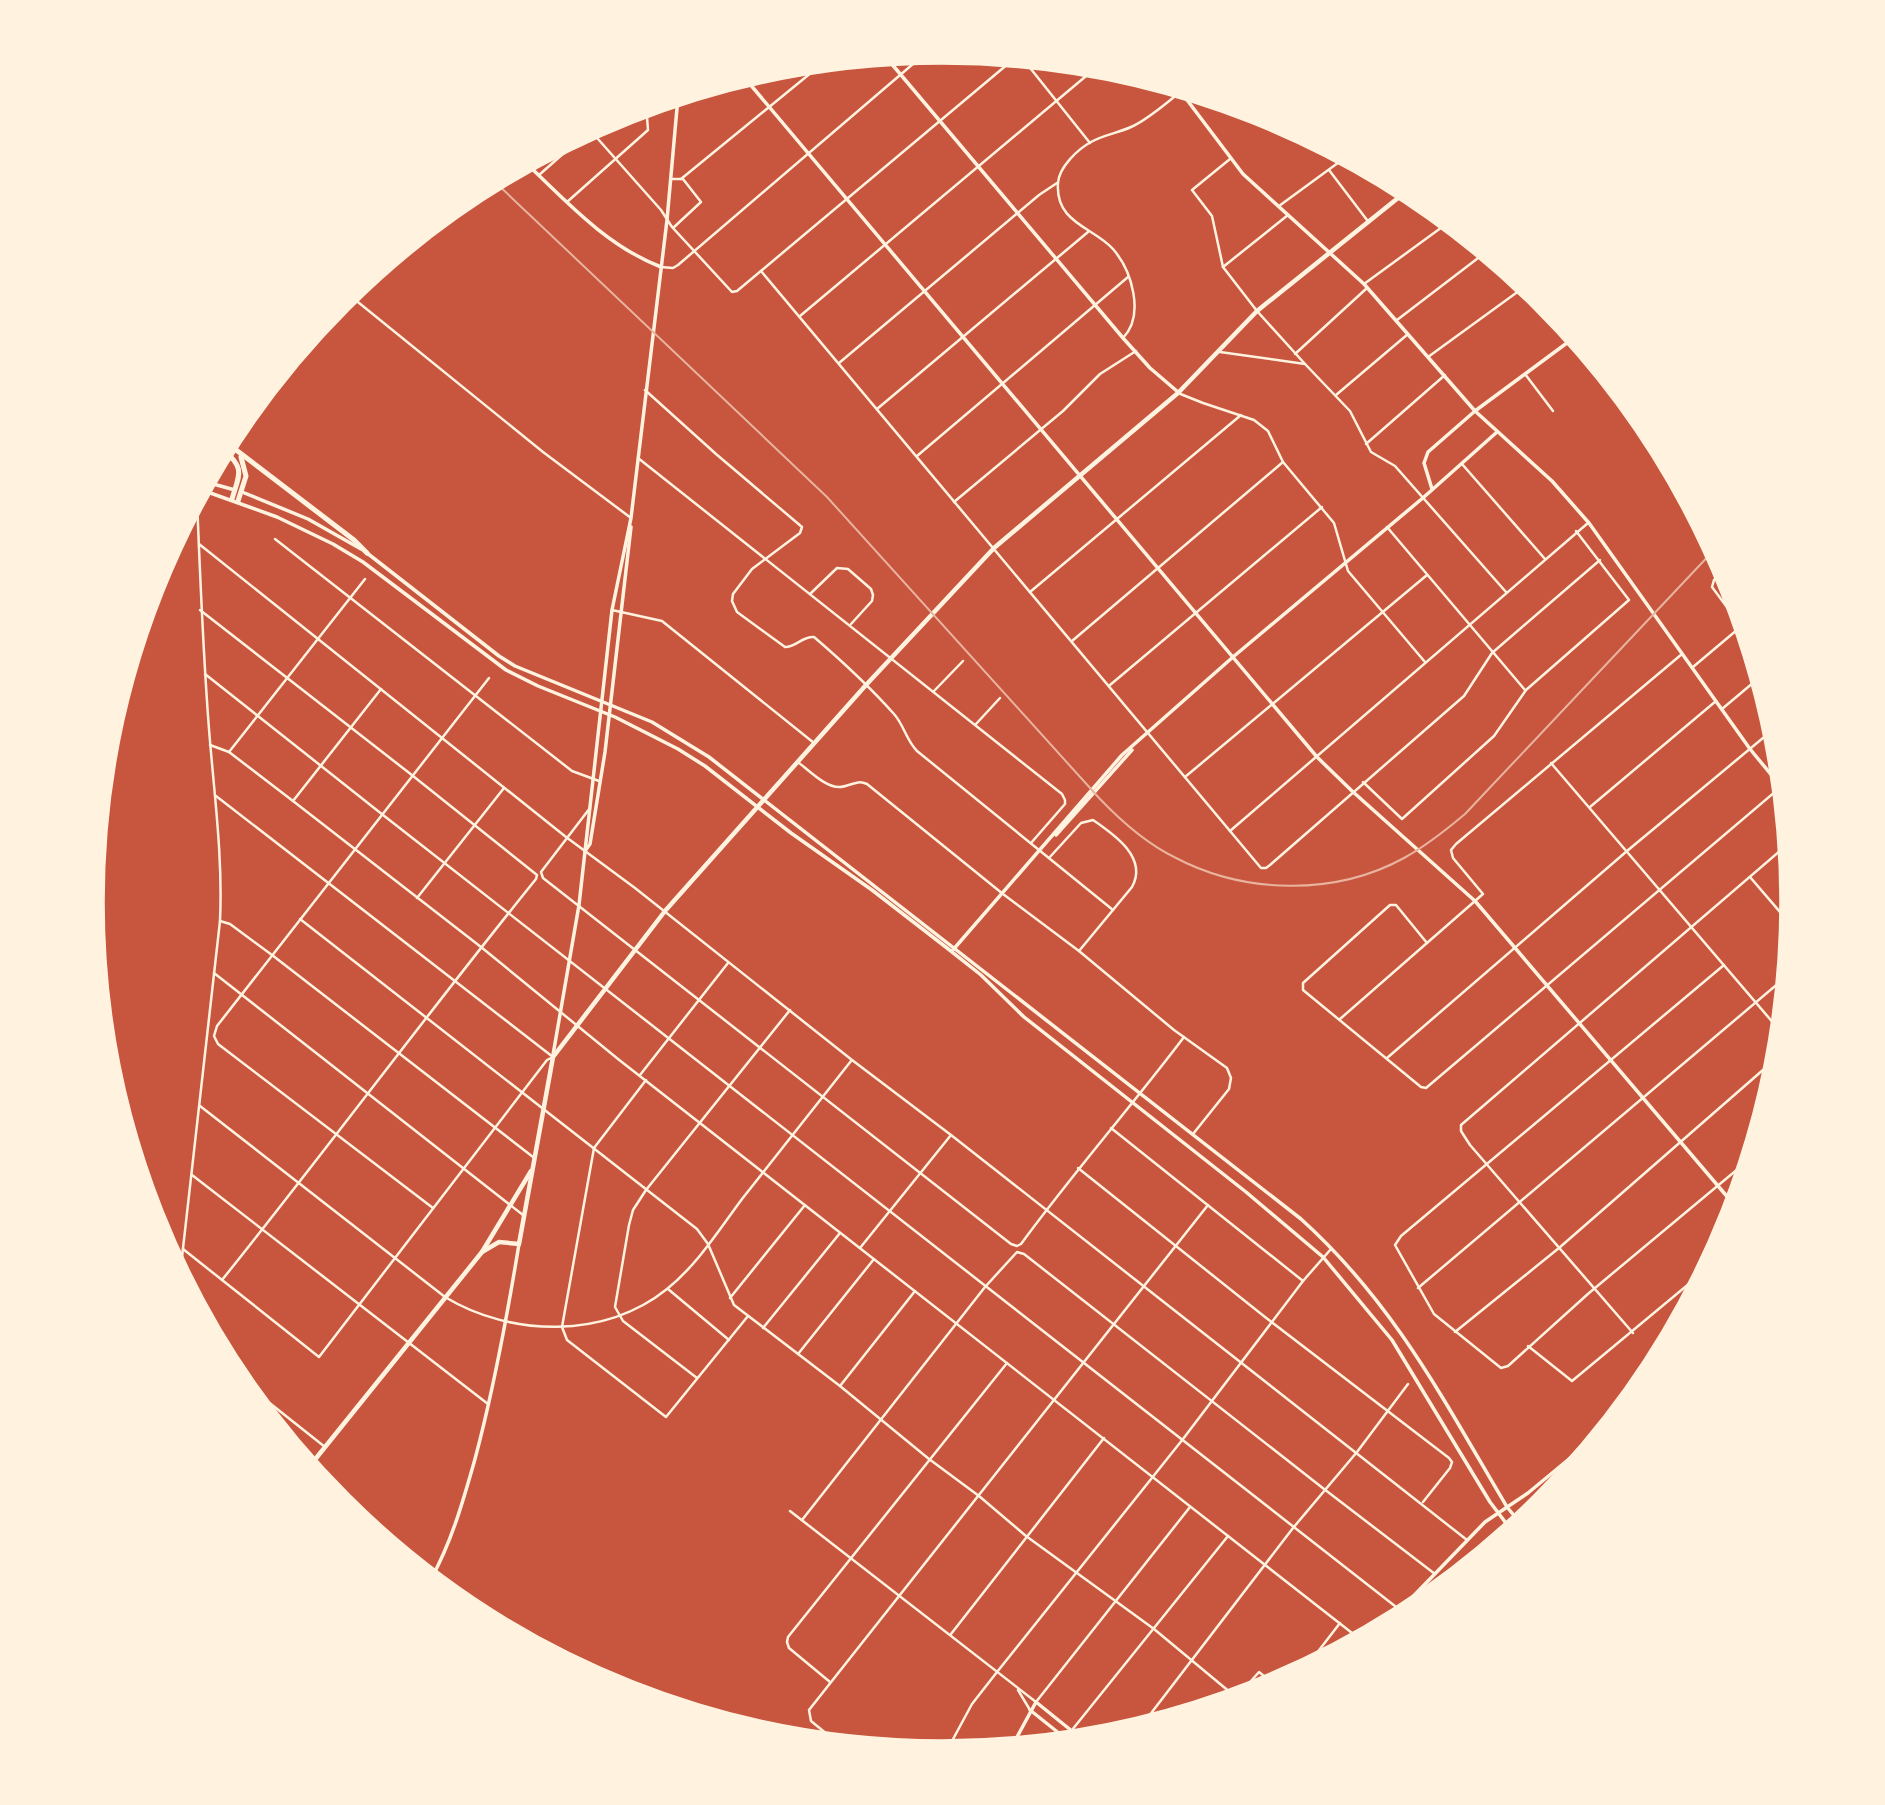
<svg xmlns="http://www.w3.org/2000/svg" width="1885" height="1805" font-family="Raleway,sans-serif">
<rect width="100%" height="100%" fill="#c8553d"/>
<g fill="none" stroke-linecap="round" stroke-linejoin="round">
<g stroke="#fff3e0" stroke-width="2.5">
<path d="M1023,59L1090,143"/>
<path d="M678,106L694,92"/>
<path d="M590,130L661,210L672,227L732,292L737,291L1015,58"/>
<path d="M1230,159L1192,190L1212,216L1223,267L1257,311L1305,364"/>
<path d="M1329,170L1367,220"/>
<path d="M539,175L589,131"/>
<path d="M671,179H683L701,202L673,228"/>
<path d="M681,179L823,63"/>
<path d="M567,202L648,130L647,117L640,108"/>
<path d="M1279,206L1346,157"/>
<path d="M661,267L673,268L678,265L927,52"/>
<path d="M1223,267L1288,215"/>
<path d="M761,271L1261,868H1266L1270,865L1464,696L1492,653L1600,560"/>
<path d="M1364,284L1449,222"/>
<path d="M348,294L543,452L631,518"/>
<path d="M1550,307L1623,404"/>
<path d="M800,316L1098,66"/>
<path d="M1397,320L1486,252"/>
<path d="M1123,338C1145,315 1132,271 1113,249C1093,227 1055,223 1058,183C1059,167 1078,149 1091,142C1103,135 1118,133 1131,127C1149,119 1167,102 1183,90"/>
<path d="M1220,352L1305,364L1350,411L1371,452L1395,466L1506,592"/>
<path d="M1295,354L1367,288"/>
<path d="M1428,357L1527,285"/>
<path d="M839,363L1039,195L1057,183"/>
<path d="M1525,374L1553,411"/>
<path d="M645,390L716,454L802,527L800,533L752,569L733,594L732,601L737,612L785,647C797,647 802,636 814,637C842,661 869,686 894,714C904,725 906,740 917,751L1113,910"/>
<path d="M1178,393L1203,403L1254,420L1268,431L1283,462L1334,523L1348,571L1425,662"/>
<path d="M1336,395L1408,334"/>
<path d="M877,409L1088,232"/>
<path d="M1366,444L1445,375"/>
<path d="M917,456L1128,277"/>
<path d="M638,458L1062,794L1065,800V804L1031,843"/>
<path d="M1462,464L1545,559"/>
<path d="M954,502L1063,411L1100,374L1136,351"/>
<path d="M1387,527L1525,690"/>
<path d="M275,539L572,771L599,781"/>
<path d="M199,544L566,837L635,888L852,1060L951,1135L1467,1540"/>
<path d="M1726,570L1714,580L1712,587L1741,626"/>
<path d="M1030,592L1241,415"/>
<path d="M810,594L837,568L848,569L871,589L873,595L872,601L851,624"/>
<path d="M200,610L408,772L537,875L536,879C429,1011 328,1148 222,1280"/>
<path d="M612,610L662,621L814,743"/>
<path d="M1072,641L1283,462"/>
<path d="M1693,667L1744,624"/>
<path d="M205,674L383,815L1400,1610"/>
<path d="M1110,685L1322,507"/>
<path d="M934,691L963,661"/>
<path d="M1722,709L1760,677"/>
<path d="M976,724L1000,698"/>
<path d="M210,745L229,752L293,801L481,947L618,1059L1361,1640"/>
<path d="M229,752L365,579"/>
<path d="M799,763C810,771 825,787 839,787C850,787 856,779 867,784L1003,894L1079,951L1174,1030L1227,1068L1231,1078L1229,1089L1193,1134"/>
<path d="M1551,763L1781,1032"/>
<path d="M1185,777L1427,575"/>
<path d="M1363,782L1402,819L1494,736L1526,690L1629,600L1576,531"/>
<path d="M293,801L381,689"/>
<path d="M1590,807L1716,701"/>
<path d="M590,808L541,872L543,878L1011,1244L1017,1246L1021,1244C1073,1173 1131,1107 1184,1037"/>
<path d="M1230,831L1588,523"/>
<path d="M1049,858L1081,823L1093,820C1115,835 1148,858 1132,887L1079,951"/>
<path d="M1750,877L1792,926"/>
<path d="M417,898L504,788"/>
<path d="M1783,914L1794,905"/>
<path d="M300,919L697,1229L708,1244L734,1305L840,1386L929,1459L979,1496L1026,1536L1154,1629L1237,1698"/>
<path d="M220,921L230,924L272,955L533,1157"/>
<path d="M1427,943L1396,905H1390L1303,983V990L1421,1087L1426,1088L1783,785"/>
<path d="M1724,965L1401,1236L1395,1245L1434,1314L1501,1368L1508,1366L1589,1293L1751,1158"/>
<path d="M214,973L523,1215"/>
<path d="M1340,1019L1483,894L1453,858L1451,850L1456,844L1682,654"/>
<path d="M1387,1058L1627,851L1775,728"/>
<path d="M640,1075L728,963"/>
<path d="M200,1106L445,1297C511,1337 605,1339 667,1289C697,1265 719,1230 742,1199C778,1153 815,1107 851,1061"/>
<path d="M1111,1128L1303,1281"/>
<path d="M1078,1168L1265,1317L1449,1458L1452,1462L1450,1468L1423,1502"/>
<path d="M192,1175L488,1404"/>
<path d="M433,1208L218,1044L214,1036L217,1026L489,678"/>
<path d="M860,1248L951,1135"/>
<path d="M183,1249L319,1357L547,1060L553,1057L216,796"/>
<path d="M180,1275L220,921C223,857 214,793 209,729C203,652 200,576 197,499"/>
<path d="M1418,1288L1787,976"/>
<path d="M668,1289L729,1340"/>
<path d="M730,1298L805,1205"/>
<path d="M562,1327L567,1340L666,1417L748,1316"/>
<path d="M562,1327L594,1148L646,1080"/>
<path d="M763,1328L840,1233"/>
<path d="M1455,1332L1559,1248L1779,1056"/>
<path d="M1633,1333L1470,1145L1461,1131V1125L1788,844"/>
<path d="M1528,1346L1572,1381L1708,1268"/>
<path d="M798,1354L874,1259"/>
<path d="M233,1374L325,1447"/>
<path d="M697,1378L623,1321L615,1307L629,1225L633,1210L646,1190L790,1010"/>
<path d="M840,1386L915,1291"/>
<path d="M790,1511L1036,1702L1190,1507"/>
<path d="M802,1520L985,1287L1017,1252L1024,1254L1324,1489L1435,1574"/>
<path d="M951,1634L1104,1438"/>
<path d="M1303,1671L1340,1623"/>
<path d="M830,1682L789,1648L787,1642L788,1637L1007,1363"/>
<path d="M1018,1690L1030,1710"/>
<path d="M1235,1699L1259,1672L1276,1686"/>
<path d="M1139,1729L1293,1528L1357,1452L1408,1384"/>
<path d="M1072,1730L1228,1536"/>
<path d="M839,1744L811,1721L809,1710L1208,1205"/>
<path d="M945,1754L972,1704L997,1672L1183,1439L1303,1281L1331,1249"/>
</g>
<g stroke="#fff3e0" stroke-width="3.5">
<path d="M885,56L1123,338L1150,368L1178,392"/>
<path d="M744,77L1317,757L1352,791L1475,901L1736,1207"/>
<path d="M1178,88L1243,174L1364,284L1475,411L1552,481L1589,523L1750,749L1783,789"/>
<path d="M1432,489L1424,463L1428,452L1475,411L1575,337"/>
<path d="M1056,835L1132,750"/>
<path d="M952,951L1122,755L1233,657L1424,497L1497,432"/>
<path d="M1374,1633L1400,1610L1485,1522L1528,1493L1610,1425"/>
<path d="M1030,1710L1070,1742"/>
<path d="M1011,1748L1036,1702L1083,1740"/>
</g>
<g stroke="#fff3e0" stroke-width="3.5">
<path d="M527,164C568,203 607,246 661,267"/>
<path d="M206,482L235,490"/>
<path d="M202,490L277,517L333,544L363,562L506,670L538,686L615,717L678,749L705,766L791,833L872,890L947,948L981,975L1024,1017L1246,1192L1323,1257L1392,1340L1490,1502L1512,1531"/>
<path d="M242,492L308,519L361,549"/>
<path d="M367,553L499,656L515,666L652,722L709,757L1301,1219C1395,1304 1444,1401 1507,1507L1521,1524"/>
<path d="M585,851L590,844L605,752L631,527"/>
<path d="M553,1055L579,905L612,610L631,518L667,220L678,97"/>
<path d="M431,1579C452,1541 463,1501 475,1459C494,1388 507,1317 519,1244"/>
</g>
<g stroke="#fff3e0" stroke-width="4.5">
<path d="M482,1252L499,1242L519,1244L553,1057L665,911L866,685L994,548L1178,393L1257,311L1408,190"/>
<path d="M309,1467L482,1252L531,1171"/>
</g>
<g stroke="#fff3e0" stroke-width="5">
<path d="M227,443L354,540L367,553"/>
<path d="M223,450C246,468 239,475 232,499"/>
<path d="M238,501L246,476L241,457"/>
</g>
<path stroke="#e9b49f" stroke-width="2" d="M494,181L827,497L1100,799C1122,822 1147,844 1176,858C1245,894 1335,896 1404,858C1426,846 1446,830 1465,814L1715,549"/>
</g>
<path d="M0 0H1885V1805H0ZM103 902a839 839 0 1 1 1678 0a839 839 0 1 1-1678 0Z" fill="#fff3e0" fill-rule="evenodd"/>
<path fill="none" stroke="#fff3e0" stroke-width="3.5" d="M103 902a839 839 0 1 1 1678 0a839 839 0 1 1-1678 0Z"/>
</svg>
